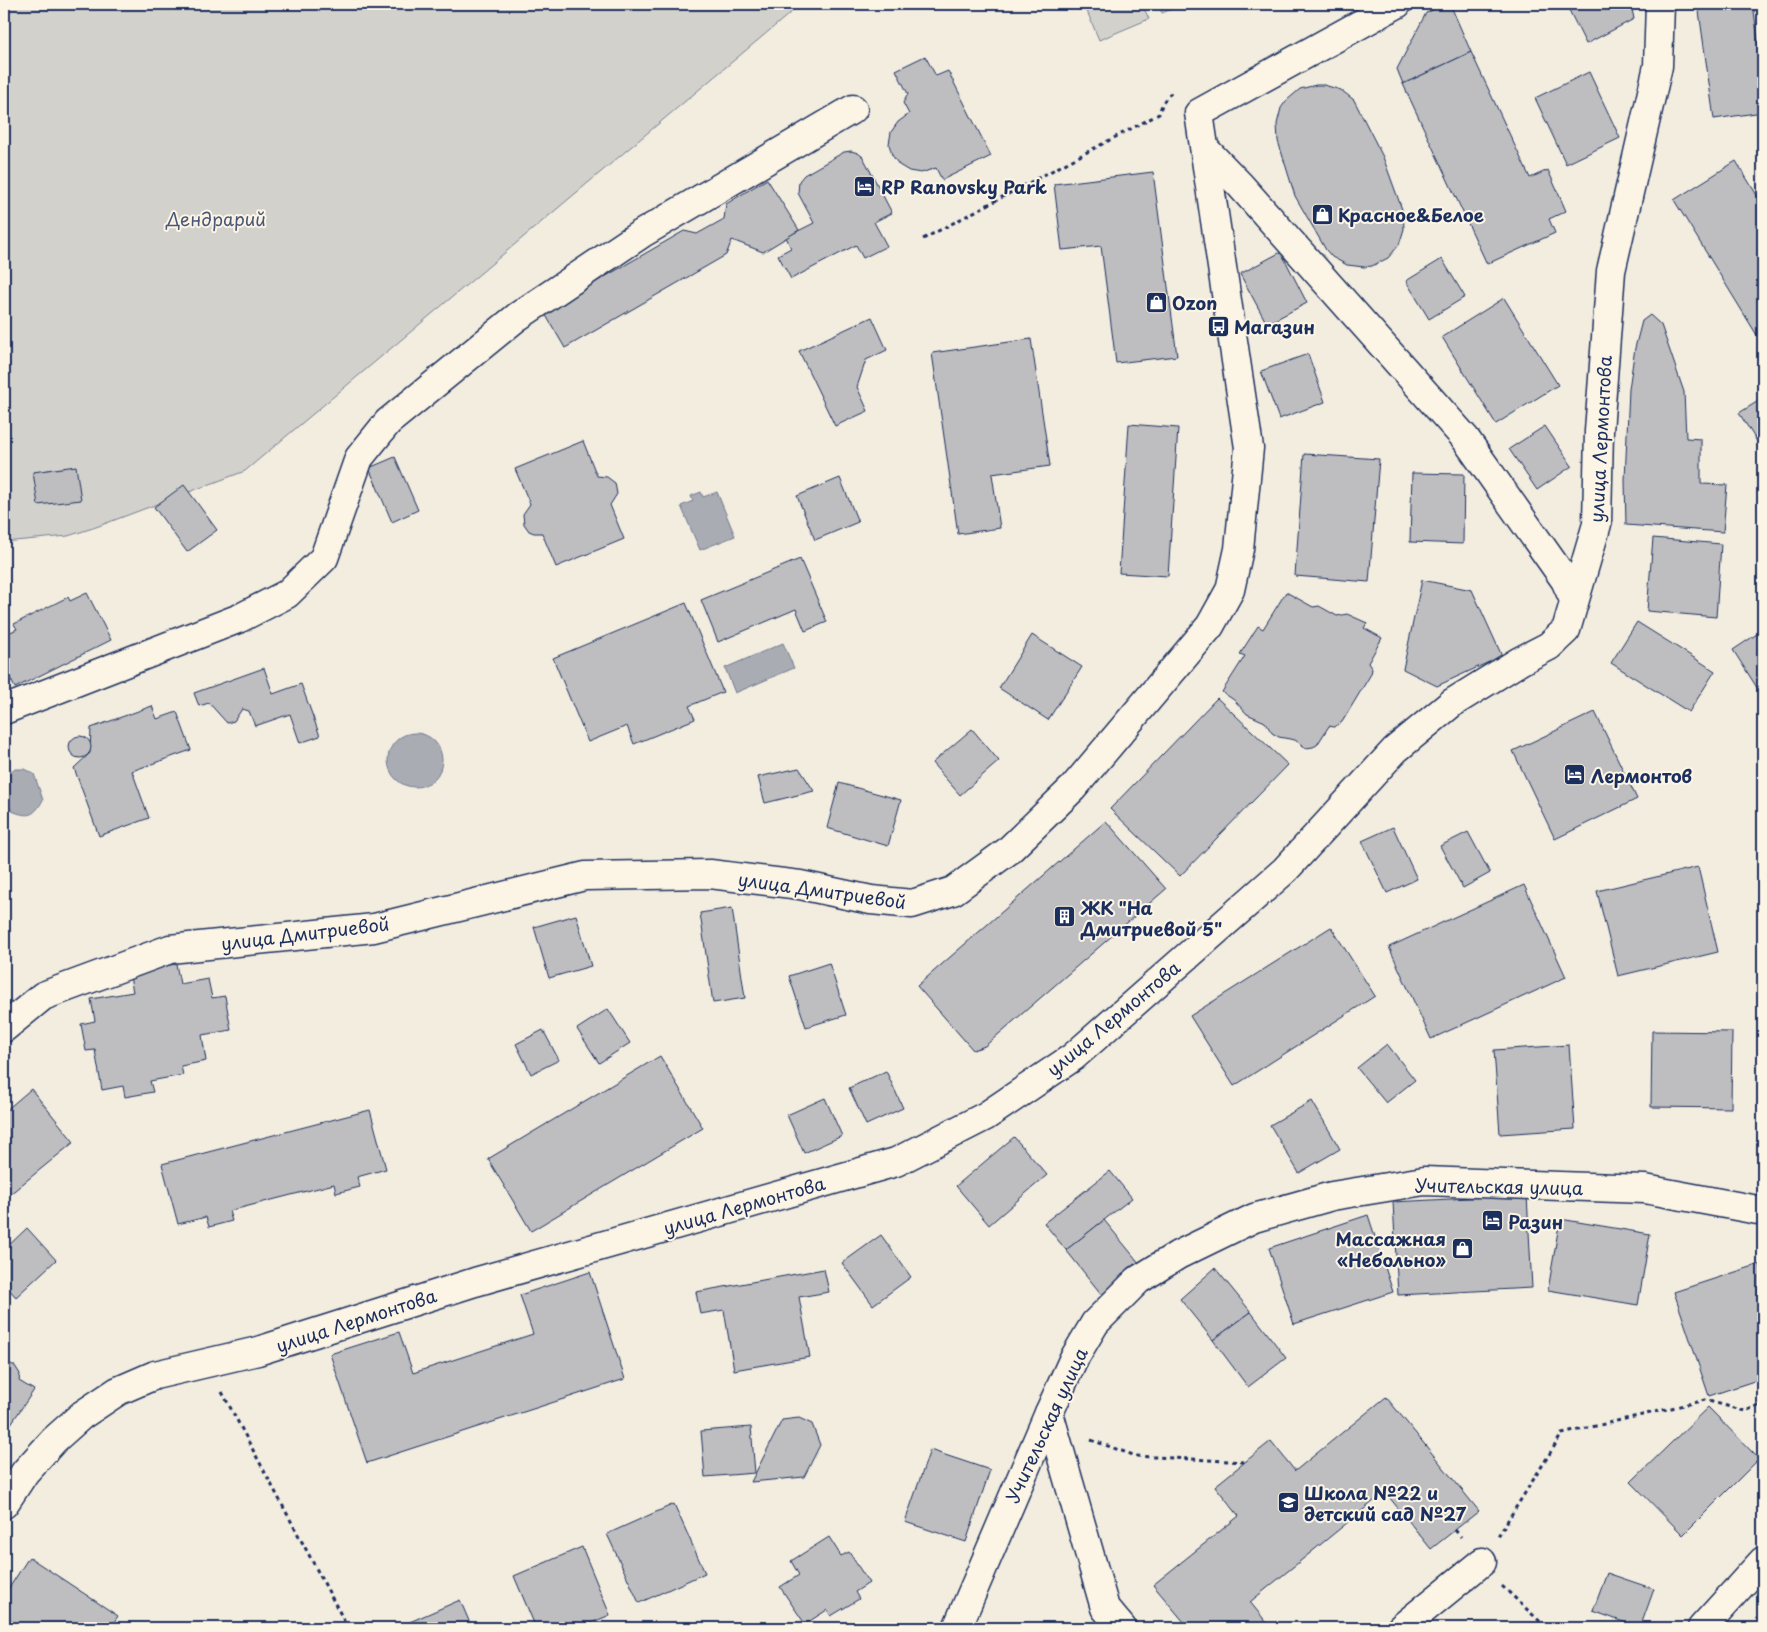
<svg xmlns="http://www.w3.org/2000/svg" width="1767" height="1632" font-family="'Playpen Sans',sans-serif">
<rect width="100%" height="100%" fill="#f3ede0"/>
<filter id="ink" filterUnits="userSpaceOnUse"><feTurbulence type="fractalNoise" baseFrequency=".02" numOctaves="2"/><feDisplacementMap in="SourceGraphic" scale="10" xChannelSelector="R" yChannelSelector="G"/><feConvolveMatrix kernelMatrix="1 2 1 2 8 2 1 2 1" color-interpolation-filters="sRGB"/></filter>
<g filter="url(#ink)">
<g fill="#d3d1cc" stroke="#778095">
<path d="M4,4H801L245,471L96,527L68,536L4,542Z"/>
<path d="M1084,4H1142L1149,19L1099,40Z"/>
<path d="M1158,4H1184L1162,13Z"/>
</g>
<g fill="#a9acb3" stroke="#707a91">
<path d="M701,492L703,497L717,492L735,536L700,550L681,506L693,501L691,496Z"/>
<path d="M783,643L794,668L735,693L725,668Z"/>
<circle cx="415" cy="760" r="27"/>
<path d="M15,769H24L34,774L43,800C34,816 29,818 12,811C5,795 0,779 15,769Z"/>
</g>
<g fill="#bebec0" stroke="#1b2f5e">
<path d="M1446,4H1450L1471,52L1403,84L1397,69L1426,13Z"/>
<path d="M1566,4H1631L1634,19L1586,44Z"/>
<path d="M1698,4H1753L1763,77V112L1714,119Z"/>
<path d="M1471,52L1530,178L1548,170L1566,211L1549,219L1555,233L1487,264L1403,84Z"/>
<path d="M925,56L936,76L948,71L991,156L942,180L936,168L921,173L909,171L899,165L892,155L889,144L891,132L898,122L909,114L903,103L908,94L896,70Z"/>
<path d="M1589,72L1620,138L1566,164L1535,98Z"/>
<path d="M1316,85H1324L1341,90L1354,100L1383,157L1403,212L1404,229L1399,245L1388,258L1372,266L1364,267L1347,265L1332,257L1326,250L1295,196L1278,141L1277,124L1281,108L1286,101L1300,89Z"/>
<path d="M851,151L858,153L863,157L892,213L874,222L887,246L863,258L856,245L791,279L778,255L791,248L786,237L814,223L798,193L799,181L804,175L844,152Z"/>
<path d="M1736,161L1763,205V345L1674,200Z"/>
<path d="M1153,172L1177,356L1116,363L1101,246L1062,250L1054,184Z"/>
<path d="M767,179L799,230L763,252L732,240L726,255L565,348L544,312L684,231L697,234L724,219L726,204Z"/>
<path d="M1281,252L1307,303L1267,324L1240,274Z"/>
<path d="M1442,259L1465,297L1429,319L1406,281Z"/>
<path d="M1504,298L1558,385L1496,424L1442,337Z"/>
<path d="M1650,315L1661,325L1684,392L1686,438L1701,439V484L1727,485L1723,532L1626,525L1625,480L1629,389L1635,348L1642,321Z"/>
<path d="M872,317L887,350L866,360L857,387L868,411L835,426L799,351Z"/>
<path d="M1031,339L1050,466L992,474L1000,528L958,534L932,353Z"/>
<path d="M1308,354L1325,402L1279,419L1261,371Z"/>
<path d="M1760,400L1763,406V451L1739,413Z"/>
<path d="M1129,424L1178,428L1168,576L1119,573Z"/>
<path d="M1545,426L1572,466L1537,490L1509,449Z"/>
<path d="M583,441L597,476L607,477L615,483L617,494L610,505L624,539L556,567L542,533H534L529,531L524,524L523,514L530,504L515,469Z"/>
<path d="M1304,454L1379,459L1369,582L1295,576Z"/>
<path d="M395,457L418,510L392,522L369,468Z"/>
<path d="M76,466L81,500L38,505L33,472Z"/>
<path d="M1412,473L1464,474L1463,544L1410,542Z"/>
<path d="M840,478L858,522L815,540L797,496Z"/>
<path d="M184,485L217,530L187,552L154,507Z"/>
<path d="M1653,538L1721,544L1716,617L1647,611Z"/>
<path d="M800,559L827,622L805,631L796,609L718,642L701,600Z"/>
<path d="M1422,580L1472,590L1502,656L1437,686L1403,669Z"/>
<path d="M1286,592L1313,607L1319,606L1337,616L1347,614L1367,623L1364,628L1382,638L1368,663L1372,669L1371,674L1342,722L1334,727L1329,726L1317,745L1313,747L1306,748L1295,740L1279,737L1272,733L1265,722L1247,714L1234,700L1222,692L1245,656L1240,654L1258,626L1263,629Z"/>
<path d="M87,593L111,640L15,688L4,666V635L17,629L14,624L68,597L70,601Z"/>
<path d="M686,603L723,692L689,706L695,719L634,744L627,726L588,742L553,658Z"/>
<path d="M1637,622L1715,671L1689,712L1611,663Z"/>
<path d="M1763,630V697L1733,650Z"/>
<path d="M1032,635L1082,667L1048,720L999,688Z"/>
<path d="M264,668L273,694L301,684L320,736L300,743L290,714L255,726L249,711L242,709L234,721L227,723L209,703L199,706L194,693Z"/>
<path d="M1217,698L1288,765L1180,876L1110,809Z"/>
<path d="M152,706L157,719L177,712L191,750L132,771L149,818L99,836L74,768L90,753L91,728Z"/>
<path d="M1595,712L1637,799L1555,839L1513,751Z"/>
<path d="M972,729L999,761L960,795L932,763Z"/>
<circle cx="80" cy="747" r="11"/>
<path d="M799,768L814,791L765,803L758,777Z"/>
<path d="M839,783L901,800L888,846L827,828Z"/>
<path d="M1106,821L1166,889L985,1046L973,1050L917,986Z"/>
<path d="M1393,827L1417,879L1387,893L1362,841Z"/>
<path d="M1468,832L1490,873L1463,888L1440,846Z"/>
<path d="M1698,867L1718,952L1618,976L1597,891Z"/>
<path d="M1524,885L1566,977L1431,1039L1389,947Z"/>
<path d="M732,908L745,998L713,1003L700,913Z"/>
<path d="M576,915L591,966L549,978L534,927Z"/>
<path d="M1331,927L1375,996L1234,1086L1190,1016Z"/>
<path d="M829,963L846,1015L806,1027L789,976Z"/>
<path d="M176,964L180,984L208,979L212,998L225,996L231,1030L202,1035L206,1061L181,1066L183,1075L150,1081L153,1092L125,1097L123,1086L102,1090L95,1050L86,1051L81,1024L95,1021L91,999L133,992L129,972Z"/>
<path d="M608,1009L630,1043L599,1063L577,1029Z"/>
<path d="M543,1030L559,1060L531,1074L516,1044Z"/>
<path d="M1652,1031L1732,1032L1731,1108L1651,1107Z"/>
<path d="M1387,1044L1415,1080L1386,1103L1357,1068Z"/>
<path d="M1569,1045L1575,1129L1500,1134L1494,1050Z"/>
<path d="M660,1056L703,1128L531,1231L488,1159Z"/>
<path d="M886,1071L903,1108L866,1125L849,1088Z"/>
<path d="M31,1089L74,1142L4,1199V1112Z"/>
<path d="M825,1098L842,1136L804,1153L787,1115Z"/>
<path d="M1312,1101L1340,1149L1299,1173L1270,1125Z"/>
<path d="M370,1110L386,1169L357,1177L360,1187L336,1193L334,1184L229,1211L232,1221L209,1227L206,1217L178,1224L162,1164Z"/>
<path d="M1014,1137L1047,1175L989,1225L956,1186Z"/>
<path d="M1110,1171L1132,1198L1066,1250L1044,1223Z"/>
<path d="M1527,1195L1532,1288L1398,1295L1393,1202Z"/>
<path d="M1368,1215L1393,1292L1294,1324L1269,1248Z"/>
<path d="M1560,1219L1650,1234L1638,1305L1548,1290Z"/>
<path d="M1104,1220L1140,1264L1102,1295L1066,1250Z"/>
<path d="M27,1228L56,1260L16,1297L4,1284V1250Z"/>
<path d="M881,1235L911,1277L873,1305L842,1263Z"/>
<path d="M1760,1264L1763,1274V1378L1709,1396L1674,1292Z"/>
<path d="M1215,1268L1251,1312L1213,1340L1180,1299Z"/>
<path d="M824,1269L829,1292L799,1297L810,1357L734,1370L724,1310L700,1314L696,1292Z"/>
<path d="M590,1272L625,1379L367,1463L330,1354L399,1332L413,1373L533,1334L520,1295Z"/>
<path d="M1251,1312L1286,1358L1248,1387L1213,1340Z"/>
<path d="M4,1363L11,1364L15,1366L20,1374L19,1381L34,1390L4,1434Z"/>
<path d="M1386,1397L1479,1511L1431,1549L1385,1492L1250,1602L1271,1628H1189L1153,1585L1239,1516L1215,1486L1271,1441L1295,1471Z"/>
<path d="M1708,1407L1759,1459L1683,1535L1631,1482Z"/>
<path d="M799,1418L812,1424L820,1445L804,1477L751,1482L782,1420Z"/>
<path d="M751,1427L755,1473L705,1477L701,1431Z"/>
<path d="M930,1450L990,1470L966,1542L905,1522Z"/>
<path d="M674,1504L705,1573L639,1603L607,1534Z"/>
<path d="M829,1537L841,1556L849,1552L869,1583L855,1592L859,1599L831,1616L827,1610L805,1624L780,1587L799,1575L791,1561Z"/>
<path d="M582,1547L610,1615L579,1628H536L514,1576Z"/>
<path d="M29,1557L118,1616L110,1628H4V1596Z"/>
<path d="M1607,1573L1654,1589L1640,1628L1593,1611Z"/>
<path d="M460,1600L472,1628H396Z"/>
</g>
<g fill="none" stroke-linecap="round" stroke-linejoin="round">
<defs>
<g id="minor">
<path d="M1205,149L1240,185L1465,438L1565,580L1574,600"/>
<path d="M4,710L240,618L287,594L324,558L359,458L388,422L517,317L641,234L853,109"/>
<path d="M4,1028L43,996L170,949L374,928L585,876L710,874L800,885L871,900L912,904L953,891L1008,851L1073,788L1210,626L1230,590L1239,549L1249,448L1199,113L1397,4"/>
<path d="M1049,1413L1105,1608L1122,1628"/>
<path d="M4,1504L25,1472L54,1440L82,1415L118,1391L155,1375L258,1351L475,1282L896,1162L986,1116L1073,1057L1285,870L1395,750L1452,703L1520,661L1549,646L1566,630L1597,524L1599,431L1611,271L1658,66L1660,4"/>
<path d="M957,1628L1049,1413L1073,1360L1095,1323L1138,1280L1178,1255L1254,1218L1332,1196L1424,1181L1645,1189L1763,1211"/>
<path d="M1401,1628L1482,1562"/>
<path d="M1702,1628L1763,1561"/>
</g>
</defs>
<use href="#minor" stroke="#1b2f5e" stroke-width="31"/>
<g stroke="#1b2f5e" stroke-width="3" stroke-dasharray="4 4" stroke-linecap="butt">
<path d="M923,239L1159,114C1162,103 1165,97 1174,91"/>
<path d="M222,1392L348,1628"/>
<path d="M1091,1440L1136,1456L1245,1462"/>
<path d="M1455,1530L1461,1537"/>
<path d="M1498,1536L1562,1434L1705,1400L1745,1411L1763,1404"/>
<path d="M1502,1586L1547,1628"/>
</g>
<use href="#minor" stroke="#fcf5e5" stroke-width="28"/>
</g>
</g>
<defs>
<symbol id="hotel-square" viewBox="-11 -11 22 22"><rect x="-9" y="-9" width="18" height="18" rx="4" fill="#1b2f5e" stroke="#fcf5e5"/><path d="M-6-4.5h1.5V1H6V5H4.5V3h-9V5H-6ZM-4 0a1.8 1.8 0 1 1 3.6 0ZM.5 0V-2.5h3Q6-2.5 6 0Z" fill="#fff"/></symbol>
<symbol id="shop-square" viewBox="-11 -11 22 22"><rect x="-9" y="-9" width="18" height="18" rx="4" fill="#1b2f5e" stroke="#fcf5e5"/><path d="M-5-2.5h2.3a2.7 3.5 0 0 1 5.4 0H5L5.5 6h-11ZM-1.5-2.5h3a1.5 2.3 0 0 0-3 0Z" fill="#fff"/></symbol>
<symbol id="bus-square" viewBox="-11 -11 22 22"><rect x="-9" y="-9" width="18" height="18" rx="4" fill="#1b2f5e" stroke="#fcf5e5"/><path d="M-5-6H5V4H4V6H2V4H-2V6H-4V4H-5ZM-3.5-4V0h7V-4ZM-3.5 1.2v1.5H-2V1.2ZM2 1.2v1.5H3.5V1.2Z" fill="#fff"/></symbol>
<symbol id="building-square" viewBox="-11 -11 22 22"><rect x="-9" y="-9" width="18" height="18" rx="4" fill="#1b2f5e" stroke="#fcf5e5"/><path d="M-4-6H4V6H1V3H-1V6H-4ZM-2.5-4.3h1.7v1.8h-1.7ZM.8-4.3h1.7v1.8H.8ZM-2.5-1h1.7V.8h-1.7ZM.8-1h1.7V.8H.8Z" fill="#fff"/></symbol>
<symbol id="school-square" viewBox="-11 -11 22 22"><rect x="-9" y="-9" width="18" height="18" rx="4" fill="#1b2f5e" stroke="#fcf5e5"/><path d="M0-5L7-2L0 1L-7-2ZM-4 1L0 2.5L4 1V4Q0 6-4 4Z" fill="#fff"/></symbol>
</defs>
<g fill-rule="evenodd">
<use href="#hotel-square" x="852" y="174" width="25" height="25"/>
<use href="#shop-square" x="1310" y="202" width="25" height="25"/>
<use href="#shop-square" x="1144" y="290" width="25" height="25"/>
<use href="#bus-square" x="1206" y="314" width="25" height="25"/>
<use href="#hotel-square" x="1562" y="762" width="25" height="25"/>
<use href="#building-square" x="1052" y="904" width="25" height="25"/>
<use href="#hotel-square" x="1480" y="1208" width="25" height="25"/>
<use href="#shop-square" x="1450" y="1236" width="25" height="25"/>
<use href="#school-square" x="1276" y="1490" width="25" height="25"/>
</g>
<g text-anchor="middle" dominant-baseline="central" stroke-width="4" stroke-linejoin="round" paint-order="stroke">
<g font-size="18" font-weight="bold" fill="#1b2f5e" stroke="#fcf5e5" text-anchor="start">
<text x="881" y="186">RP Ranovsky Park</text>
<text x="1338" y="214">Красное&amp;Белое</text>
<text x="1172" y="302">Ozon</text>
<text x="1234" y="326">Магазин</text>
<text x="1591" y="775">Лермонтов</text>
<text x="1081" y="907">ЖК "На<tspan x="1081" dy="21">Дмитриевой 5"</tspan></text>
<text x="1508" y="1221">Разин</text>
<text x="1446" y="1238" text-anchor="end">Массажная<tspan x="1446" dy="21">«Небольно»</tspan></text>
<text x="1304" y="1492">Школа №22 и<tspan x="1304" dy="21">детский сад №27</tspan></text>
</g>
<g font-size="18" fill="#49587a" stroke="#fcf5e5">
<text x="216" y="218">Дендрарий</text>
</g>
<g font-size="18" fill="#1b2f5e" stroke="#fcf5e5">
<text transform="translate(1600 439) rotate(-87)">улица Лермонтова</text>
<text transform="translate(822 890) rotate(8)">улица Дмитриевой</text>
<text transform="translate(305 933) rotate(-7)">улица Дмитриевой</text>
<text transform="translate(1113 1018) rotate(-40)">улица Лермонтова</text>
<text transform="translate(1499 1186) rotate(1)">Учительская улица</text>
<text transform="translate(744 1205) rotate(-16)">улица Лермонтова</text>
<text transform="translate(356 1320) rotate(-18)">улица Лермонтова</text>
<text transform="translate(1046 1425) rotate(-65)">Учительская улица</text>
</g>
</g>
<rect width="1767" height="1632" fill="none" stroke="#fcf5e5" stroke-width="20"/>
<rect x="10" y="10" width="1747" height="1612" fill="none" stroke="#1b2f5e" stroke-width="2" filter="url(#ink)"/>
</svg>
